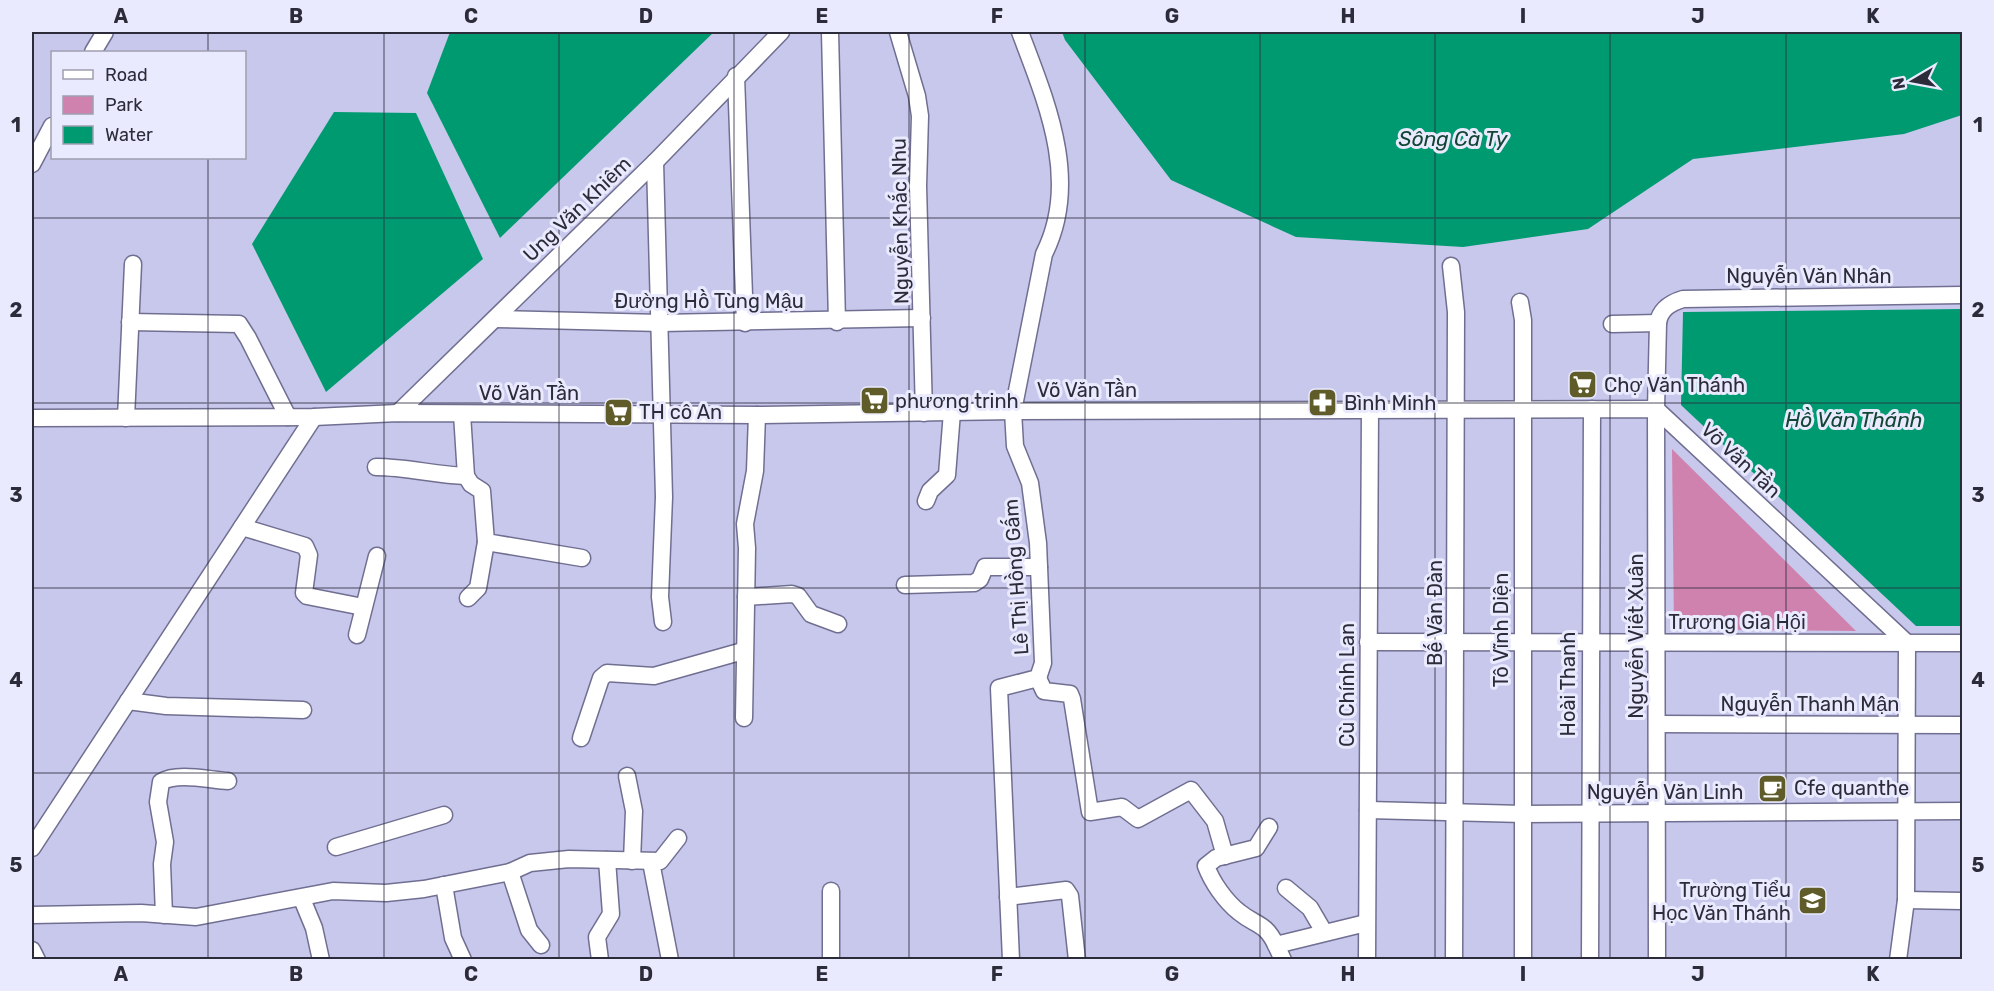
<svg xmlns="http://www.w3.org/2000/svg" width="1994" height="991" font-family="Rubik,sans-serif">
<rect width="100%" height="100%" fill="#c8c8ed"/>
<path fill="#d082ae" d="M1672,449L1856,631L1674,629Z"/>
<g fill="#009a70">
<path d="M450,32H714L500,238L427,93Z"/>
<path d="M1062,32H1962V115L1904,134L1693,159L1588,229L1463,247L1296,237L1171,180L1065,40Z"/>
<path d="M334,112L416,113L483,259L326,392L252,244Z"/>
<path d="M1962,309V626H1916L1681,405L1683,312Z"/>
</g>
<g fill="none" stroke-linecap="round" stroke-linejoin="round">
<defs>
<g id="minor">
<path d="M830,32L837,322"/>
<path d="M898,32L917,96L920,116L918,186L924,413"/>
<path d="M93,52L105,32"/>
<path d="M736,76L745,323"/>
<path d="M655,162L664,497L660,597L663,622"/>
<path d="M32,164L52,126"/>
<path d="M1451,266L1456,312L1454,960"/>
<path d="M1520,302L1523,320V960"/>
<path d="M495,319L661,323L922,318"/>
<path d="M130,322L239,324L248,338L288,417"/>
<path d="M1612,324L1658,323"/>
<path d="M398,413L655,162L781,32"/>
<path d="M462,414L466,476L471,484L482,491L486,542L582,558"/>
<path d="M32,418L314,417L398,413L757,415L1013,411L1656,409L1907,643L1906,900L1898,960"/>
<path d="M126,418L133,264"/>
<path d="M376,467C407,467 435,475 466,476"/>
<path d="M926,501L930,491L947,475L952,412"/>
<path d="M242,527L305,546L309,555L304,593L307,596L363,607"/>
<path d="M905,585L974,583L980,579L985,567H1039"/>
<path d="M746,597L792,594L798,596L811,614L838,624"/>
<path d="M468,598L478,588L486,542"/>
<path d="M357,635L377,556"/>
<path d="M1368,642L1962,643"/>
<path d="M1038,678L1044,691L1070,694L1072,699L1090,812L1122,807L1138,819L1191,790L1215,821L1225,856"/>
<path d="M128,701L166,706L303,710"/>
<path d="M744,718L747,548L745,524L755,471L757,415"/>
<path d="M1657,724L1962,725"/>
<path d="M581,738L601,678L607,673L654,676L743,651"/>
<path d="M627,776L634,811L632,861"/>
<path d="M1368,810L1523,814L1962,811"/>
<path d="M1269,827L1256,848L1216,858L1206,866C1212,882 1225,901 1239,912C1256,926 1265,922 1276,945"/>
<path d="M336,847L444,815"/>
<path d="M32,848L314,417"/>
<path d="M651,862L670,960"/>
<path d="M510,872L529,930L541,945"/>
<path d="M444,885L453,938L463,960"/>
<path d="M1286,888L1310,908L1324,932"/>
<path d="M831,891V960"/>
<path d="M1008,897L1066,890L1070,896L1077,960"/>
<path d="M302,899L314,928L321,960"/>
<path d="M1906,900L1962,901"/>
<path d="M32,915L141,913L196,917L333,891L386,893L424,889L510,872L530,863L569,859L660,861L678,838"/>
<path d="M164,915L162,864L165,842L158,802L161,782C177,772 209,780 228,781"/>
<path d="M32,950L37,960"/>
<path d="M600,960L597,937L611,914L607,860"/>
<path d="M1011,960L999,688L1038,678L1043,663L1038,543L1030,483L1015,446L1013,411L1044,254C1081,181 1046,101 1020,32"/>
<path d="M1283,960L1276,945L1366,923"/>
<path d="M1367,960L1370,410"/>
<path d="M1590,960L1592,409"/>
<path d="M1657,960L1656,409L1658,323C1660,309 1670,303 1683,299L1962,295"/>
</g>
</defs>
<use href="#minor" stroke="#706f91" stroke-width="19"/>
<use href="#minor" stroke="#fff" stroke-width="16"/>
</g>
<path fill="none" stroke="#2b2b3a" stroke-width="1.5" stroke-opacity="0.55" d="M208,32V52M384,32V960M559,32V960M734,32V960M909,32V960M1085,32V960M1260,32V960M1435,32V960M1610,32V960M1786,32V960M208,158V960M32,218H1962M32,403H1962M32,588H1962M32,773H1962"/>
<defs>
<symbol id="supermarket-square" viewBox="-11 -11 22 22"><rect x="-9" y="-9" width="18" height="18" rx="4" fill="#5f5c29" stroke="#eaeafe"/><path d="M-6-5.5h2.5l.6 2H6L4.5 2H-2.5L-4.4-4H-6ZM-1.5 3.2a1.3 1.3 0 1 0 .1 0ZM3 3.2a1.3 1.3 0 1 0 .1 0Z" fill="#fff"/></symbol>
<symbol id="pharmacy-square" viewBox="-11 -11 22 22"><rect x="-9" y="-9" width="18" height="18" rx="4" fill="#5f5c29" stroke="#eaeafe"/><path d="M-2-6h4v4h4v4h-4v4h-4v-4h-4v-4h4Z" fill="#fff"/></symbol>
<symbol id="cafe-square" viewBox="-11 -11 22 22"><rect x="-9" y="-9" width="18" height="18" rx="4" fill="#5f5c29" stroke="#eaeafe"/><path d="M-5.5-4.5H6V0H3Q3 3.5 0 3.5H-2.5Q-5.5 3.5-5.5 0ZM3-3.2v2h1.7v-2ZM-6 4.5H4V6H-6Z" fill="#fff"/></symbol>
<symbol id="school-square" viewBox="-11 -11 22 22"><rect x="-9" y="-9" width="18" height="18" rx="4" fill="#5f5c29" stroke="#eaeafe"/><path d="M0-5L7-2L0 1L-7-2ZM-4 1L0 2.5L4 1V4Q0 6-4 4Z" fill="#fff"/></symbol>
</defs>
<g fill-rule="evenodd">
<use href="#supermarket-square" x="1566" y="368" width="33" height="33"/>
<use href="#supermarket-square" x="858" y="384" width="33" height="33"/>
<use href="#pharmacy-square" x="1306" y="386" width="33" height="33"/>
<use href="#supermarket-square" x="602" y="396" width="33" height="33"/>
<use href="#cafe-square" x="1756" y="772" width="33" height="33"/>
<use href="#school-square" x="1796" y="884" width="33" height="33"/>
</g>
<g text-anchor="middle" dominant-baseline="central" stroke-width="6" stroke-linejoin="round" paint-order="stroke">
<g font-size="20" fill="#2b2b3a" stroke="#eaeafe">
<text transform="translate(577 209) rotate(-44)">Ung Văn Khiêm</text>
<text transform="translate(900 221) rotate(-91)">Nguyễn Khắc Nhu</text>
<text x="1809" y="276">Nguyễn Văn Nhân</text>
<text x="709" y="301">Đường Hồ Tùng Mậu</text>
<text x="1087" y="390">Võ Văn Tần</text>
<text x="529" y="393">Võ Văn Tần</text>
<text transform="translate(1741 460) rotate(43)">Võ Văn Tần</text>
<text transform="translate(1016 577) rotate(-94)">Lê Thị Hồng Gấm</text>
<text transform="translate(1435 613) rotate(-90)">Bế Văn Đàn</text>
<text x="1737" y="622">Trương Gia Hội</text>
<text transform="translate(1501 630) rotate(-90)">Tô Vĩnh Diện</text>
<text transform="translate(1636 636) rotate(-90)">Nguyễn Viết Xuân</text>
<text transform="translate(1568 684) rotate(-90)">Hoài Thanh</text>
<text transform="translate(1347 685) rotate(-90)">Cù Chính Lan</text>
<text x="1810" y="704">Nguyễn Thanh Mận</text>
<text x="1665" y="792">Nguyễn Văn Linh</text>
</g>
<g font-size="20" fill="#2b2b3a" stroke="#eaeafe" text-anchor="start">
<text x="1604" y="385">Chợ Văn Thánh</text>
<text x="895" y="401">phương trinh</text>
<text x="1344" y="403">Bình Minh</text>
<text x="639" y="412">TH cô An</text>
<text x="1794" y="788">Cfe quanthe</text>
<text x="1791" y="890" text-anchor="end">Trường Tiểu<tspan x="1791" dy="23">Học Văn Thánh</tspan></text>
</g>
<g font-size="21" font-style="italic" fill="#124533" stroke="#eaeafe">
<text x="1453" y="138">Sông Cà Ty</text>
<text x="1854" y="419">Hồ Văn Thánh</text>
</g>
</g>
<rect width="1994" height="991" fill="none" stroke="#eaeafe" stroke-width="66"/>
<rect x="51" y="51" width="195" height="108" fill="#eaeafe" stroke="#9e9eb0" stroke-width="1.5"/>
<rect x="63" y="70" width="30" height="9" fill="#ffffff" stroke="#9e9eb0" stroke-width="1.5"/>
<text x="105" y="81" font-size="18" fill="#2b2b3a">Road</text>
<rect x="63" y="96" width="30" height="18" fill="#d082ae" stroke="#9e9eb0" stroke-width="1.5"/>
<text x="105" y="111" font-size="18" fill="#2b2b3a">Park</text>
<rect x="63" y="126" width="30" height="18" fill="#009a70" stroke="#9e9eb0" stroke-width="1.5"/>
<text x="105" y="141" font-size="18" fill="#2b2b3a">Water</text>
<g transform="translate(1913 81) rotate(260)" stroke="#eaeafe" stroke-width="4.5" paint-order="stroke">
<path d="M0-4.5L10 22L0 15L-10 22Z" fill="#2b2b3a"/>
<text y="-9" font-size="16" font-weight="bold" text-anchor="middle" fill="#2b2b3a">N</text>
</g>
<rect x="33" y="33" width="1928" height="925" fill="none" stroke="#2b2b3a" stroke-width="2"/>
<g font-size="20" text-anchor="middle" font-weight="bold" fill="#2b2b3a">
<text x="121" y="23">A</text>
<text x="296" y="23">B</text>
<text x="471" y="23">C</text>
<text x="646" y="23">D</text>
<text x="822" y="23">E</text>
<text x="997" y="23">F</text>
<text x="1172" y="23">G</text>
<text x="1348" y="23">H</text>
<text x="1523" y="23">I</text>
<text x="1698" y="23">J</text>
<text x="1873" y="23">K</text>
<text x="16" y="132">1</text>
<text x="1978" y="132">1</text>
<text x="16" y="317">2</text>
<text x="1978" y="317">2</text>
<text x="16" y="502">3</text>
<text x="1978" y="502">3</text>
<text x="16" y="687">4</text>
<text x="1978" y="687">4</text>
<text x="16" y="872">5</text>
<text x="1978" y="872">5</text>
<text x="121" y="981">A</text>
<text x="296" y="981">B</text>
<text x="471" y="981">C</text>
<text x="646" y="981">D</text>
<text x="822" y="981">E</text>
<text x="997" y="981">F</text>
<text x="1172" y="981">G</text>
<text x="1348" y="981">H</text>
<text x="1523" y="981">I</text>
<text x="1698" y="981">J</text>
<text x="1873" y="981">K</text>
</g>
</svg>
